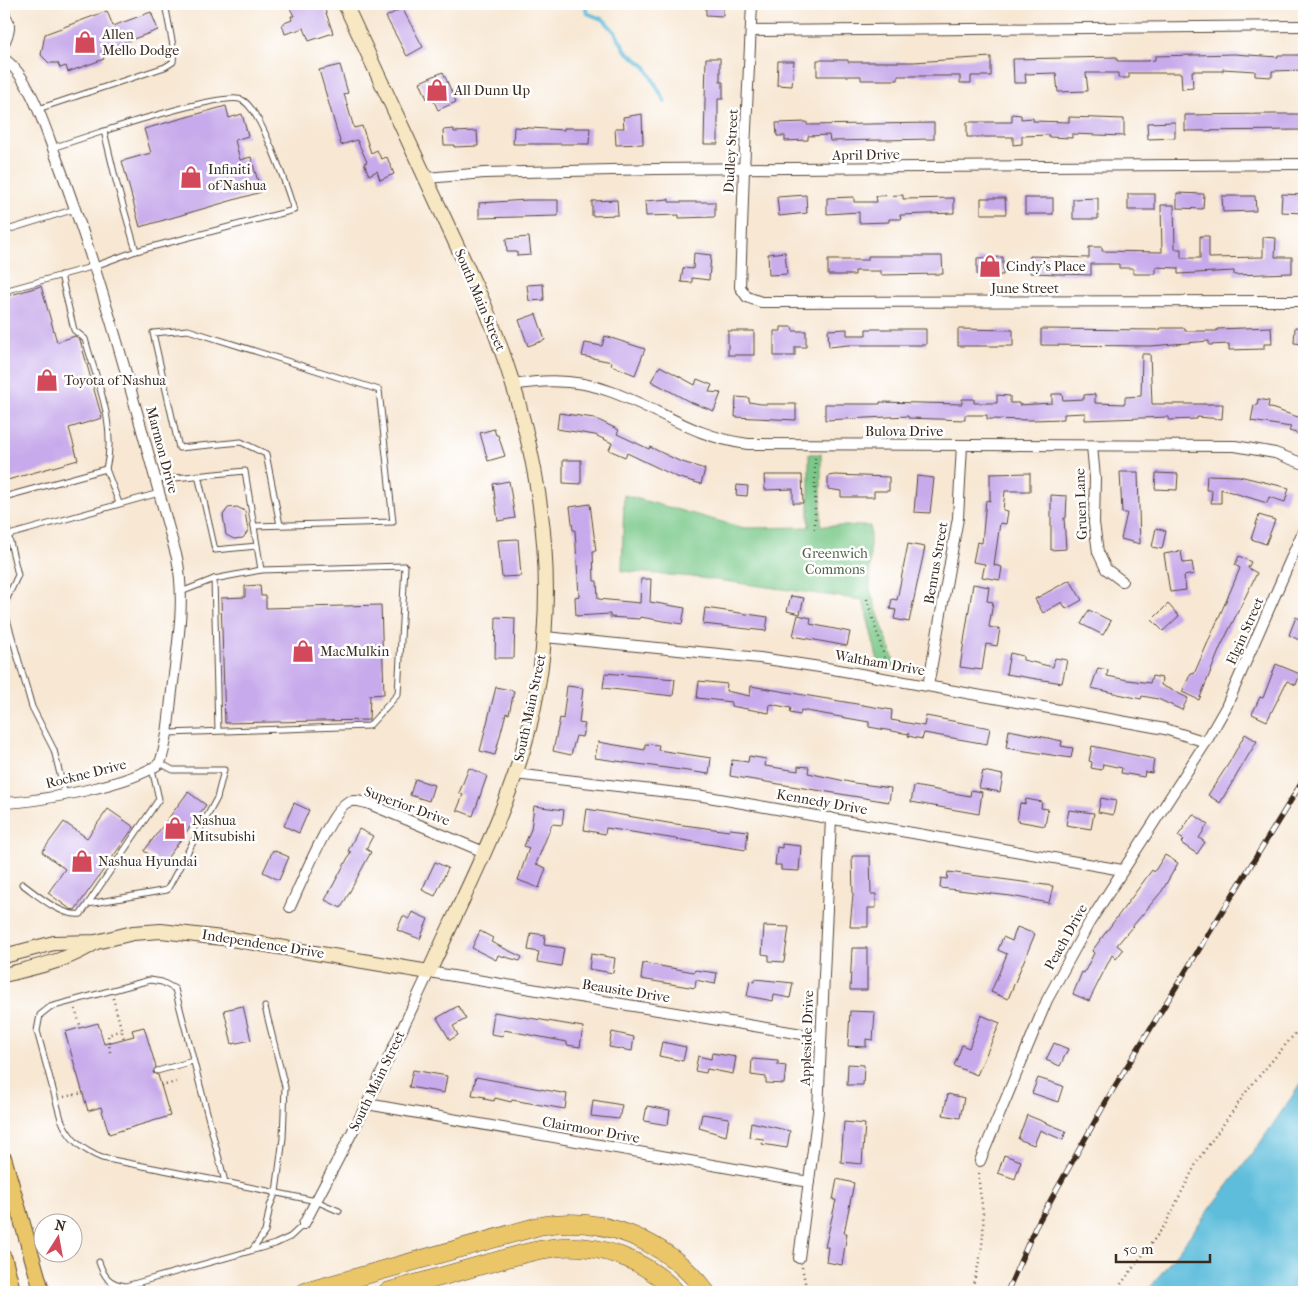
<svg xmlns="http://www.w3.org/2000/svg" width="1308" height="1296" font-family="'IM FELL French Canon',serif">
<rect width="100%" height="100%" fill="#fff"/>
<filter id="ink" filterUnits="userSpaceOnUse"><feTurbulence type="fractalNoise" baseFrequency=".02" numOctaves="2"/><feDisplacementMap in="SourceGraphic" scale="10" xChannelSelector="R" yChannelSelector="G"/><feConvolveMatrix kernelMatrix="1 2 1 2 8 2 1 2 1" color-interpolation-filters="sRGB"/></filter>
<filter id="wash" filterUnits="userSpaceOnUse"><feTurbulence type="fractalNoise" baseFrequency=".0096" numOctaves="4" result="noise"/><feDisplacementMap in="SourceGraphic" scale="20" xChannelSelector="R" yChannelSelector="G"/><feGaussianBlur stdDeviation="1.12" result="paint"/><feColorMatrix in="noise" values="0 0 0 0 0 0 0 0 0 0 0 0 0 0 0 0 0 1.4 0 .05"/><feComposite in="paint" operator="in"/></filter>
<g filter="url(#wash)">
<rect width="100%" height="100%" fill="#f7e7d3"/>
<g fill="#7ac98a" stroke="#5a7a54">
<path d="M809,454H821V526H870V590L896,667L879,665L863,600L694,577L622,571L624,495L744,528L809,527Z"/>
<path d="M538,1291H607L609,1292H533Z"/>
</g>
<path fill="#5dbddb" stroke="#4c747c" d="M1304,1079V1292H1147L1258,1146Z"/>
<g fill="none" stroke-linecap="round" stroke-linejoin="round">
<path stroke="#5dbddb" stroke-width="4" d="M585,4L587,13L604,20L615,32L626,51L646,67L665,102"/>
</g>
<g id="blocks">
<g fill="#c7aaeb">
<path d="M288,4H323L333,33L309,41L304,28L285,34L282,24L292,20L291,16H294Z"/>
<path d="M706,4H723V16L706,15Z"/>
<path d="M402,8L423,47L407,56L386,17Z"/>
<path d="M107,11L113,26L151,12L158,30L101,51L104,59L68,72L66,66L60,68L58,63H49L41,55L45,34Z"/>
<path d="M1234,54L1278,57V55H1304V70L1272,71V77L1255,76V71L1223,69V71H1192L1193,88L1182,89L1181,73H1129V78H1118V73H1086L1088,91L1058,92L1056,73L1025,74L1026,83H1014L1013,59L1117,57V61H1146L1155,60V56Z"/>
<path d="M991,57V76H971V83H960V76H898V80H861V76H817V60H848V62H914Z"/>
<path d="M706,58H720V82H723V99H718V144H704Z"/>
<path d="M778,61H794L792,86L777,85Z"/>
<path d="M340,65L348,93L344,94L354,128L362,126L371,153L377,150L381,159L387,157L394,174L380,180L377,171L369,175L364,163L367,162L357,140L341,145L319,70Z"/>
<path d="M443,72L456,102L438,110L432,97L427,99L420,82Z"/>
<path d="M226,106L229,118L242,114L248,136L235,140L240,160L251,157L261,192L140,227L122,161L151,153L144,129Z"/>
<path d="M642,114L643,144L616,145L615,128H624L623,117Z"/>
<path d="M1012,114L1021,115V119L1033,118V121L1069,122V117L1124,119V136L1072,134V138L1049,137V135L1022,136V144L1013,145V137H967V122H1012Z"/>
<path d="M1273,114H1304V130L1185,131V115Z"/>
<path d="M807,122V125L934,123V139L830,141L829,135L808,136V140L785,141V136H777L776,123Z"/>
<path d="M1175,122V138L1148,139L1147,123Z"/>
<path d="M514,127L564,130V128H590L589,144H513Z"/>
<path d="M454,129V132L477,131L478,146L454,147V145H444L443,130Z"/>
<path d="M1177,193L1204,194L1203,209L1177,208Z"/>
<rect x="1128" y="194" width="27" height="16"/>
<path d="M1282,194L1304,195V213L1281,212Z"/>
<path d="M806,195L807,213L779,216L777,197Z"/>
<path d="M903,195V199L954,198V213L900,215L901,219H889V222L859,223V212L827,214V198L854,197V202H877L876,196Z"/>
<path d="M1222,196H1255L1256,211L1223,212Z"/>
<path d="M981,198H1005L1006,214H981Z"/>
<rect x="1025" y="198" width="28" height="16"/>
<path d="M1098,198V219H1073V199Z"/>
<path d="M669,199V202H715V217L679,218V215L646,216L645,201Z"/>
<path d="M527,200H558V216L479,218V203Z"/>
<path d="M617,200L618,215L592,216V201Z"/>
<path d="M1161,205H1174L1175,249H1181V258H1200V236H1209V258L1263,257V237L1276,238L1275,257H1292V273L1234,275V271L1178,274V268L1156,267V274H1133V268H1119V264H1091V275L1030,273V256L1089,258V247H1102V251L1162,252Z"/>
<path d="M529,237L531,255L517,256V252H507L506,239Z"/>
<path d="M785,252L787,274L769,275L768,254Z"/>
<path d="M694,253L711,255L709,280L692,278V283L681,282L683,268L693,269Z"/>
<path d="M868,256H942L943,274L881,275V271H855V275H828V260H868Z"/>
<path d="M1003,257V275H977V258Z"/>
<path d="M543,284L544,300L529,301L527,285Z"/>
<path d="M41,286L57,342L75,336L80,340L102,418L69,428L78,460L4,481V297Z"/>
<path d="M536,314L545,340L528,346L519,320Z"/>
<path d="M781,327H792L793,331H806V347H795V356H774V331H781Z"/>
<path d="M1271,327L1272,344H1264V349L1229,350V344L1209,345V341L1151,346L1041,345V329L1160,330V328H1185V331H1217V329Z"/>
<path d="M1295,327L1304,328V344L1294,343Z"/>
<path d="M847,329V335H866V329H926V345H848L829,347L828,330Z"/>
<path d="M958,329L1013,330V346H958Z"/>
<rect x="728" y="331" width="26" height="24"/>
<path d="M605,336L645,349L635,375L611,365L612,362L582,356L585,343L602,346Z"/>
<path d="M1142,354H1150L1152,404H1223L1222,419L1197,417V419L1169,420V417L1085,420V413L1064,414V419L1031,420L987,419V415H965V420L908,418V416L825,420V404H880V402L962,404V399H974V403H997V395L1010,396V403H1019V405L1052,403V394H1062L1063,400L1084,399V395L1095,394V403L1125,404V397L1141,396Z"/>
<path d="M660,366L695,385L697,379L712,385L709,392L721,393L714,411L690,402L651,381Z"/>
<path d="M736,397L749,398V402L761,404H796V420L735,417Z"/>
<path d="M1258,399L1269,401L1268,407L1304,419V435L1289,431L1291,427L1251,421L1254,405L1257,406Z"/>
<path d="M559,413L594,418L619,430L617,434L649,449L650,447L679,461L705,469L701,484L677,477L627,453L625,457L609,450L612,443L595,435L557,429Z"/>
<path d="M494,429L496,435H498L505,456L488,461L480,433Z"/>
<path d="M563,460H581V484L563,483Z"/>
<path d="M1120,472H1138L1140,544L1121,539L1127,513H1122Z"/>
<path d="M1030,473V491H1005L1003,510L1008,511L1006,524L1000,523L994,565L1002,567L1000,580L982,577L985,564L973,562L977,542L982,543L986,500L990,501V474Z"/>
<path d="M1156,473L1178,474L1177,490L1155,489Z"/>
<path d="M764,475H802L803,503H793V489L765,490Z"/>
<path d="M835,475L889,477V491H874V497H841V491L828,489V476Z"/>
<path d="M1207,475L1239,476L1289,488L1285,502L1269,497L1267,503L1221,489V503H1211L1212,490H1206Z"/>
<path d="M917,476L934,478L930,513L914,512Z"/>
<path d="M509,481L515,518L498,521L493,484Z"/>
<path d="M737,485L748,486L747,496L736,495Z"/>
<path d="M1051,495L1067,496L1066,518H1064L1066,549L1051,550Z"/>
<path d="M590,504L596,551H593L594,581H597L598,599L640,603L641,579H651L650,602L685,608L682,624L640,617L639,619L610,617V614L576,616L575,597L579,596L575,530H573L570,507Z"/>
<path d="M237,507L245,511L248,531L243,538L234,539L226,535L223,515L228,508Z"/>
<path d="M1259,515L1275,520L1266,544L1251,539Z"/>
<path d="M1156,528L1166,531L1162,549L1152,547Z"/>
<path d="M518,539L521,576L502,577L498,540Z"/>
<path d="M908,544L925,547L909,622L894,619L896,610L890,609L892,599L897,600Z"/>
<path d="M1181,551L1183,563L1192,562L1194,574L1184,576L1186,590L1170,592L1164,554Z"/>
<path d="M1239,556L1251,562L1248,568L1257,573L1221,646L1199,700L1182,692L1191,673L1194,674L1233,585L1240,568L1235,565Z"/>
<path d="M1070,580L1082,600L1066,609L1062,602L1043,613L1035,599Z"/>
<path d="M973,584L989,587L987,601L993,602L989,627L1000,629L997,646L986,644L982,670L960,667Z"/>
<path d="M260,585L261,596H266V608L381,605L384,694L370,695L369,720L225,723L221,598L245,597V586Z"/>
<path d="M791,596L804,598L800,614L787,611Z"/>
<path d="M1168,604L1179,616L1163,631L1152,620Z"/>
<path d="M705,608L768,617L766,631L703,624Z"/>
<path d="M1089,610L1111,621L1103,635L1081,624Z"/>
<path d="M798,615L811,618L810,624L850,632L847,646L793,636Z"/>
<path d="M496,617L515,618L514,658H495Z"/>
<path d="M1296,617L1304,621V634L1301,641L1289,635Z"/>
<path d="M1010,653L1023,656V660L1053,667L1055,658L1067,660L1062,683L1006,674Z"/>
<path d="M1276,664L1300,674L1296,685L1287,681L1267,721L1252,714L1260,697L1263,698Z"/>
<path d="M1098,668L1108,670L1107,676L1128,680L1150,683L1152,676L1162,678L1161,685L1188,698L1182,710L1158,699L1142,696L1141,699L1091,688Z"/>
<path d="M605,673L675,679L673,696L603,688Z"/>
<path d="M699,681L727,684L726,691L750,696L751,686L892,710L891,720L924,726L926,716L990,728L987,744L924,733L922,739L908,736L909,734L869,727V722L801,710L800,715L790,713L791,708L770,704L769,713L731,706V702L697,698Z"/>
<path d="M567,686L583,688L579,723L585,724L582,737L576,736L571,755L553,751L560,718L563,719Z"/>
<path d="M496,687L514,691L509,714L506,713L495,755L480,751Z"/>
<path d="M1009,730L1062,741L1061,746L1073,748L1071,758L1006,748Z"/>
<path d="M1245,734L1257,741L1220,803L1208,795L1229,763Z"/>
<path d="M598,742L645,750V744L659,745L658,750L711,758L709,774L595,758Z"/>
<path d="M1092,746L1154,759L1152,773L1145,772L1144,777L1121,773L1122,768L1103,764L1102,770L1091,768L1092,762L1089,761Z"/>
<path d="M749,756L766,759L765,766L798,771V766L809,767L808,773L854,783L891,788L889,802L730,776L732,760L748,762Z"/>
<path d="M469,768L487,776L473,816L457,810L463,795L459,793Z"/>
<path d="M983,771L1003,775L1000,792L979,788Z"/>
<path d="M415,779L434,785L429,801L410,795Z"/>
<path d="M914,786L970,796L971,790L982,792L979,814L911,802Z"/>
<path d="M188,792L206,805L163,864L144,851Z"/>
<path d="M1101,798L1116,801L1113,815L1098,812Z"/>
<path d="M1026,799L1042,802L1041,808L1048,809L1045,826L1017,821L1020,803L1025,804Z"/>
<path d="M294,803L309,810L299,833L284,826Z"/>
<path d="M534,806L564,810L562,825L552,824L536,864L546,868L539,888L518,880L529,848L524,846L531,829Z"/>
<path d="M108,809L134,827L75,910L70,909L48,893L65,869L42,852L64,822L87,838Z"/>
<path d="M587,809L668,823L729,831L730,829L748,831L746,850L606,828L605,834L584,830Z"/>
<path d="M1069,810L1094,813L1091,829L1066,825Z"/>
<path d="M1193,814L1208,824L1199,838L1205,842L1197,854L1181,843L1184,840L1178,836Z"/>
<path d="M359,829L373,836L366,849L371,852L341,908L325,900L351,852L348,851Z"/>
<path d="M782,844L801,846L799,871L781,870V865H775L777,847L782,848Z"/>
<path d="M273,850L289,857L279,880L263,872Z"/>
<path d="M1165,855L1178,863L1162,891L1117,945L1123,950L1116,959L1112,955L1089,1001L1073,994L1082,972L1084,973L1094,953L1092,951L1152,870L1154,872Z"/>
<path d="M852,856H870L871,894H876V908H868V927H850L853,894Z"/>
<path d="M435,862L448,868L435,896L422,890Z"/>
<path d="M948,872L1053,886L1049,903L1011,896L940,888L941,878L947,879Z"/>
<path d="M412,912L428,919L420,939L397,930L403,916L409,919Z"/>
<path d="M764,926L789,927L784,962L769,961V955L762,954Z"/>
<path d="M1017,927L1035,934L1008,999L991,992L1007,954L998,950L1003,937L1012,941Z"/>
<path d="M480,931L493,938L491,942L522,957L520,961L498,955L496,960L472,948Z"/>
<path d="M531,933L545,935L544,945L564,948L561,966L537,962L539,952L528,950Z"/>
<path d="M852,948H867V990H850Z"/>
<path d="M591,954L615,958L613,973L589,969Z"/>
<path d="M643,963L694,972L695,970L717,973L715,984L696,980L695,988L641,979Z"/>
<path d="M755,979L793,983L790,998L774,995L773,1001L747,996L750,981L755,982Z"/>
<path d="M243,1006L251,1040L232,1044L224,1010Z"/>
<path d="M458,1006L466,1019L453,1026L458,1035L450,1040L437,1018Z"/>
<path d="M850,1011L875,1012L873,1040L866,1039V1047L848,1046Z"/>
<path d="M494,1012L583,1027L580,1047L567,1045V1042L504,1030L503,1036L491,1034Z"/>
<path d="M981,1015L1000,1023L977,1075L954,1066L962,1045L969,1048Z"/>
<path d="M98,1023L104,1044L134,1036L132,1030L144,1027L156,1067L153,1073L158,1075L170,1116L109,1134L101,1107L88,1111L65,1032Z"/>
<path d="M612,1032L634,1037L632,1051L609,1047Z"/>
<path d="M662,1042L686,1047L683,1061L659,1056Z"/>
<path d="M1054,1043L1068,1049L1060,1066L1046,1060Z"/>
<path d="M712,1053L736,1057L733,1074L707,1069L706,1073L695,1071L698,1056L711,1059Z"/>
<path d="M752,1059L778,1061V1065L786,1066L784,1084L766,1083V1077L751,1075Z"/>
<path d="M848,1064L864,1065L863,1085H847Z"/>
<path d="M413,1070L447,1076L444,1093L409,1087Z"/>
<path d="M476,1077L567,1094L565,1109L512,1100L511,1102L495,1098L494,1101L484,1099L485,1097L472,1095Z"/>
<path d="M1038,1078L1063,1086L1058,1102L1032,1093Z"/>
<path d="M948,1094L964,1098L960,1118L943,1115Z"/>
<path d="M593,1100L622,1105L619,1119L591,1116Z"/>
<path d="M647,1106L670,1110L668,1125L644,1121Z"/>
<path d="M702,1114L729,1118L726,1136L699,1128Z"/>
<path d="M1027,1115L1066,1131L1063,1140L1040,1130L1034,1145L1018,1139Z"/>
<path d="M751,1122L790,1131L787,1148L762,1144L763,1139L749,1137Z"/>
<path d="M844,1122L865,1124L862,1164L841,1162Z"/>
<path d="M1004,1155L1021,1161L1015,1179L998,1173Z"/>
<path d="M837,1179L854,1183L844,1233H847L842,1265L826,1262L828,1247H825L836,1200H833Z"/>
</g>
</g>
</g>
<g filter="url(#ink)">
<use href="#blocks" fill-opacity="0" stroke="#574639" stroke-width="1"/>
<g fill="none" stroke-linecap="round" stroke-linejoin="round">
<defs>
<g id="lane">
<path d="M4,10C16,24 12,33 4,49"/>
<path d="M38,109L165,67L173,62L174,51L165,4"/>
<path d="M52,148L104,131L116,181L136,251"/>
<path d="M4,231L75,209"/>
<path d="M61,275L74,330L85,339C97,381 117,426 106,469"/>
<path d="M4,291L95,266L136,251L294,210C287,188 261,109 242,100C227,92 125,124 104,131"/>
<path d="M198,475L215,550L257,546"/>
<path d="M155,480L245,471L261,570L214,579L181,592"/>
<path d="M4,497L106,469L119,503"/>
<path d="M4,517L18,575L4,605"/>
<path d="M254,526L393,522L379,390L188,330L153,333L179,448L241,442L266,454L280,525"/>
<path d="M9,535L159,493"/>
<path d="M214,579L218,730"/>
<path d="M4,609L32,707L54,750L65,795"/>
<path d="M168,733L369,726L398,694L405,566L261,570"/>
<path d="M22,884C38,895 61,917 81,914L159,799L152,769"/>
<path d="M88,904L167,890L217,798L224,770H173L160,763"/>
<path d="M157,1071L193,1061"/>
<path d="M225,1182L102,1158C82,1150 69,1139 61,1119L37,1031L40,1015L50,1007L150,980L162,982L175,989L225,1182L316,1201L339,1211"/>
<path d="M253,1249L265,1232L270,1206L276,1192L283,1138L285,1087L265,1007"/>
<path d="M99,1262C104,1277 109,1284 126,1286L275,1244L290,1237L304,1224"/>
</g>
<g id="street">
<path d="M752,4L744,170L740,287L747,297L761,302L1304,301"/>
<path d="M751,31L1304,26"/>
<path d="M4,59C31,77 46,132 58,162C107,292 140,425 177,558C186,603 177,647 172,691C169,715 168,740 160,763C131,785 41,801 4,803"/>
<path d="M427,178L484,173L656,169L1304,164"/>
<path d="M514,385C546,379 581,380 612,392C661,410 694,437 748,444L1235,446L1275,453L1304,464"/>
<path d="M1092,446L1095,478L1094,523L1098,552L1106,569L1122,581"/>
<path d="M545,637L760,658L833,669L1165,729L1206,742"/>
<path d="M928,686L958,518L962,445"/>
<path d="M515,774L703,796L1122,870"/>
<path d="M290,907C299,888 332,808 348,802C355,799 361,802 367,803L484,852"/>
<path d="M367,1104L809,1182"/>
<path d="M980,1161L1047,1000L1089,923L1206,742L1226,707L1304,529"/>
<path d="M304,1224L367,1104L429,972L820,1037"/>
<path d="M799,1258L818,1111L831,818"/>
</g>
<g id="secondary">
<path d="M4,956L54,943L96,942L133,933L161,931L231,939L429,972C462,899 500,827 523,750C568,600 542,446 484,304L345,4"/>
<path d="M4,975C36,967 68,961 96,942"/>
</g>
<g id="primary">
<path d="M4,1159L42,1292"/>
<path d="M4,1258L13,1292"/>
</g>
<g id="highway">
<path d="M305,1292L539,1226C603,1214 667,1241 706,1292"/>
<path d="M387,1292C419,1283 450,1274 482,1265C505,1259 528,1251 552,1248C597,1242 645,1259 676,1292"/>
</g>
</defs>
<use href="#lane" stroke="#574639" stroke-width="7"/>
<use href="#street" stroke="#574639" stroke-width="12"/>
<use href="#secondary" stroke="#574639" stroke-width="16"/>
<use href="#primary" stroke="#574639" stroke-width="17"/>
<use href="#highway" stroke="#574639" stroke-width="19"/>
<g stroke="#574639" stroke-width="2.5" stroke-dasharray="1 4" stroke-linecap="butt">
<path d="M815,529V458"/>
<path d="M867,599L887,666"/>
<path d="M113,998L124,1039"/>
<path d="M75,1009L81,1028"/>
<path d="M110,1052L108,1035L121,1030"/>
<path d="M161,1086L176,1082"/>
<path d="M64,1097L83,1093"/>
<path d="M802,1267L807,1292"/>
<path d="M970,1292C979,1267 985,1241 983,1214C982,1199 978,1187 979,1171"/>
<path d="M1115,1292L1165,1225L1198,1160L1249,1088L1304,1023"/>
</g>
<use href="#lane" stroke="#fff" stroke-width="5"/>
<use href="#street" stroke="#fff" stroke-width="10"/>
<use href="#secondary" stroke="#f7e8c3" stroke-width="14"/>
<use href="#primary" stroke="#eac669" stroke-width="15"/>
<use href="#highway" stroke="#eac669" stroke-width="18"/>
<defs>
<path id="rail" d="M1007,1292L1035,1228L1112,1091L1304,779"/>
</defs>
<use href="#rail" stroke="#3b2a1e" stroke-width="5.5"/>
<use href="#rail" stroke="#fff" stroke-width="4" stroke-dasharray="11" stroke-linecap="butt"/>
</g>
</g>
<defs>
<symbol id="shop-bare" viewBox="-9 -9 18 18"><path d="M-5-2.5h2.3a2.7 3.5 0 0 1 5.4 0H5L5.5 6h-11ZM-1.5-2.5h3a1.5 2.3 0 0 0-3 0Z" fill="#d1495b" stroke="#fff" stroke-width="2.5" paint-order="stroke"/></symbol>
</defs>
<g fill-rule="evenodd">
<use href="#shop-bare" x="69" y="26" width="32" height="32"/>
<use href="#shop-bare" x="421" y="74" width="32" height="32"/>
<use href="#shop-bare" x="175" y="161" width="32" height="32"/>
<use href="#shop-bare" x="974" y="250" width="32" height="32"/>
<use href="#shop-bare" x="31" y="364" width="32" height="32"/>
<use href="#shop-bare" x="287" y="635" width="32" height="32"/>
<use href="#shop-bare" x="159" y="812" width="32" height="32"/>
<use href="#shop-bare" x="66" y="845" width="32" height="32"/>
</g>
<g text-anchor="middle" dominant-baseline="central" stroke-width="5" stroke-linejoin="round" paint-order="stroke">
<g font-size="14" fill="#3b2a1e" stroke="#fff" text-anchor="start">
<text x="102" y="34">Allen<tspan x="102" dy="16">Mello Dodge</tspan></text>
<text x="454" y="90">All Dunn Up</text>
<text x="208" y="169">Infiniti<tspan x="208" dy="16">of Nashua</tspan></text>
<text x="1006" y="266">Cindy's Place</text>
<text x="64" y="380">Toyota of Nashua</text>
<text x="320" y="651">MacMulkin</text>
<text x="192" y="820">Nashua<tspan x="192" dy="16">Mitsubishi</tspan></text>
<text x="98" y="861">Nashua Hyundai</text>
</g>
<g font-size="14" fill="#3b2a1e" stroke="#fff">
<text transform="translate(731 151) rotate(-87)">Dudley Street</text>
<text transform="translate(866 155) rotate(-1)">April Drive</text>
<text x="1025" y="288">June Street</text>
<text transform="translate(480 300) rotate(67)">South Main Street</text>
<text x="904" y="431">Bulova Drive</text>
<text transform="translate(162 450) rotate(75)">Marmon Drive</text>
<text transform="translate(1081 504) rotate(-92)">Gruen Lane</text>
<text transform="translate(936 563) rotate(-80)">Benrus Street</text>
<text transform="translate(1245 631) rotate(-66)">Elgin Street</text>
<text transform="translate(880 663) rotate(10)">Waltham Drive</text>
<text transform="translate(530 708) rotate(-78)">South Main Street</text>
<text transform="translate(86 774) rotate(-14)">Rockne Drive</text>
<text transform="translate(822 802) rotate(10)">Kennedy Drive</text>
<text transform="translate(407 806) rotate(20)">Superior Drive</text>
<text transform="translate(1066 937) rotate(-61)">Peach Drive</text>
<text transform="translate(263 944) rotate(9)">Independence Drive</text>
<text transform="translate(626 991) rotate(9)">Beausite Drive</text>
<text transform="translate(807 1038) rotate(-88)">Appleside Drive</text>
<text transform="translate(377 1081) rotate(-64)">South Main Street</text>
<text transform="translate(591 1130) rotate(10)">Clairmoor Drive</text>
</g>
<g font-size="14" fill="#516244" stroke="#fff">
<text x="835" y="553">Greenwich<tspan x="835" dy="16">Commons</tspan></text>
</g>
</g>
<rect width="1308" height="1296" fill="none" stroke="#fff" stroke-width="20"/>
<g transform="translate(58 1238) rotate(11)"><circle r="24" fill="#ffffff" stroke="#b1aaa5"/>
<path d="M0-4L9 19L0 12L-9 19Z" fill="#d1495b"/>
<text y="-8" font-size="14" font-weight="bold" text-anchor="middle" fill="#3b2a1e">N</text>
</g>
<path d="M1116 1254v8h94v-8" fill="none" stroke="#3b2a1e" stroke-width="2.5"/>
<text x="1123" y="1254" font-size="15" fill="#3b2a1e" stroke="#ffffff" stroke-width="4" paint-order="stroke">50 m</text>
</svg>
